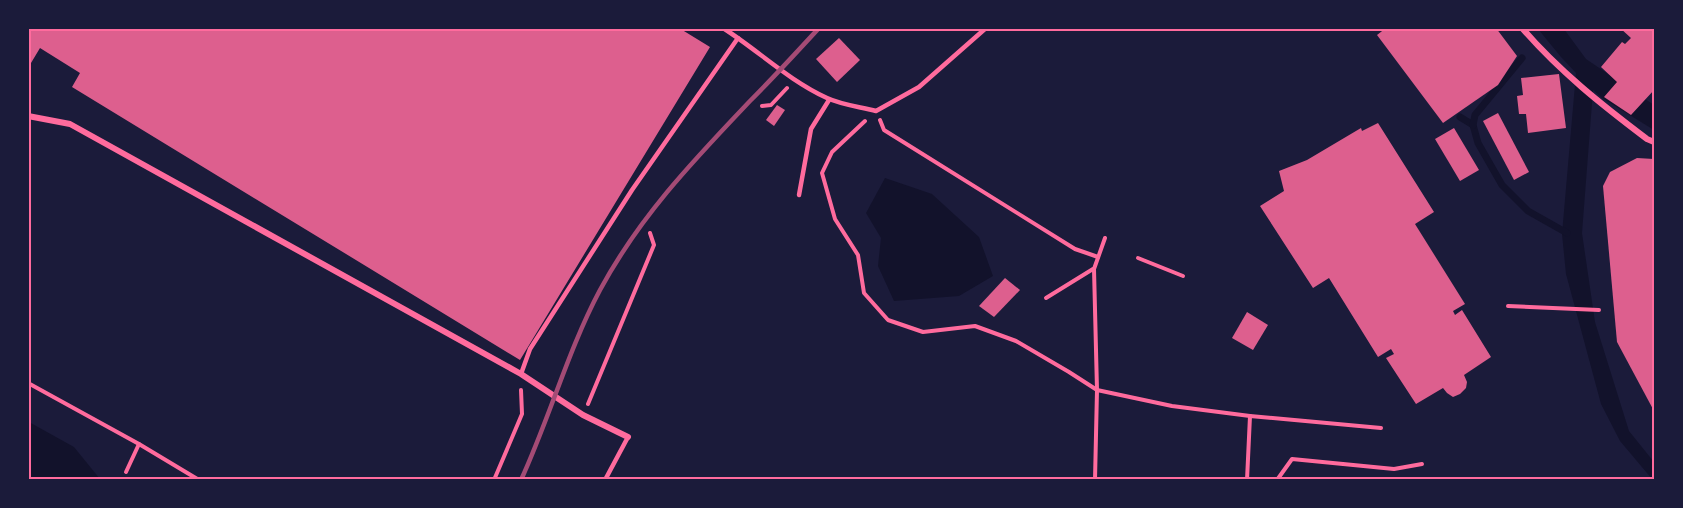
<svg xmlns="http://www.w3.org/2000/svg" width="1683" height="508" font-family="Mulish,sans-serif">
<rect width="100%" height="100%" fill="#1b1b3a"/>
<g fill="#12122b">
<path d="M1538,29H1564L1586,59L1654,105V130L1602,98L1593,90L1582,233L1595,322L1629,431L1654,462V479H1652L1620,441L1601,404L1566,274L1562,234L1576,73L1561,57Z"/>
<path d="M885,178L932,194L979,237L993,276L959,296L894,301L878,266L881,238L866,213Z"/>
<path d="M29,422L74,447L100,479H29Z"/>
</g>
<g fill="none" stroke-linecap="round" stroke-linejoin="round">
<g stroke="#12122b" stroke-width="7">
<path d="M1460,117L1473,125L1478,143L1502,185L1528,211L1567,233"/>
<path d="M1473,125L1475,115L1522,58"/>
</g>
</g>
<g fill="#dd5f8e">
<path d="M28,28H679L710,47L520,360L72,87L80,73L40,48L28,68Z"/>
<path d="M1386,28H1496L1517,56L1498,85L1443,123L1377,35Z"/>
<path d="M1620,28H1654V90L1631,115L1604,97L1617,82L1601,67L1622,42L1625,44L1631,38Z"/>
<path d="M839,38L860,60L837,82L816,59Z"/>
<path d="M1559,74L1566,128L1528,133L1526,114H1519L1517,96L1523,95L1521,78Z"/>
<path d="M777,105L785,110L774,126L766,120Z"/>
<path d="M1498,113L1529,172L1514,180L1483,121Z"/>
<path d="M1378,123L1434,212L1415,224L1465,304L1453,311L1455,315L1462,310L1491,357L1464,375L1467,382L1466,388L1460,394L1453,397L1447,393L1443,388L1416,404L1386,358L1394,354L1391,349L1378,357L1329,278L1313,288L1260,206L1284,191L1279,171L1307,160L1361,128L1362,131Z"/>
<path d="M1454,128L1479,170L1460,181L1435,139Z"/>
<path d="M1637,158L1654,159V411L1617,342L1603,186L1610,172Z"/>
<path d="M1005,278L1020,290L994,317L979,306Z"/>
<path d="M1247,312L1268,325L1253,350L1232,338Z"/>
</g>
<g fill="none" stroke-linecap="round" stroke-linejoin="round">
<g stroke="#ff6b9d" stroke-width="4">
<path d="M762,106L771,105L787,88"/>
<path d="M880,120L884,130L1075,249L1098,257"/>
<path d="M865,121L832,152L822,173L835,219L858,255L864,293L888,320L923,332L975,326L1016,341L1069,372L1097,390L1172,406L1250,416"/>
<path d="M1138,258L1183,276"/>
<path d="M1046,298L1093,269"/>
<path d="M1508,306L1599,310"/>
<path d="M28,383L139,444L199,480"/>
<path d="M588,404L654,245L650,233"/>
<path d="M126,472L139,444"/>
<path d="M494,480L522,414L521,390"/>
<path d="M1095,480L1097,390L1094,269L1105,238"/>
<path d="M1247,480L1250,416L1381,428"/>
<path d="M1277,480L1292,459L1394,469L1422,464"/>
</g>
<g stroke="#ff6b9d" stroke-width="4.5">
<path d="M723,28C759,51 788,80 827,98C842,105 861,107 876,111L919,87L986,28"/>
<path d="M799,195L811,129L829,100"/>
<path d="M521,374L530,349L632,190L738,38"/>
<path d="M605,480L628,437"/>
</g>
<g stroke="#ff6b9d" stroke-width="6">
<path d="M1522,28C1559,71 1602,105 1647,139L1654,142"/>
<path d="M28,116L70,124L521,374L583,415L628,437"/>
</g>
<path stroke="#a44b75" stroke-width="4.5" d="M521,480C550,417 568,350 600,290C640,216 693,161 750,101C774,77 796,53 819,28"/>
</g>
<rect width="1683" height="508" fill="none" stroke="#1b1b3a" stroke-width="60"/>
<rect x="30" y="30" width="1623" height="448" fill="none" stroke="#ff6b9d" stroke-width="2"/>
</svg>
